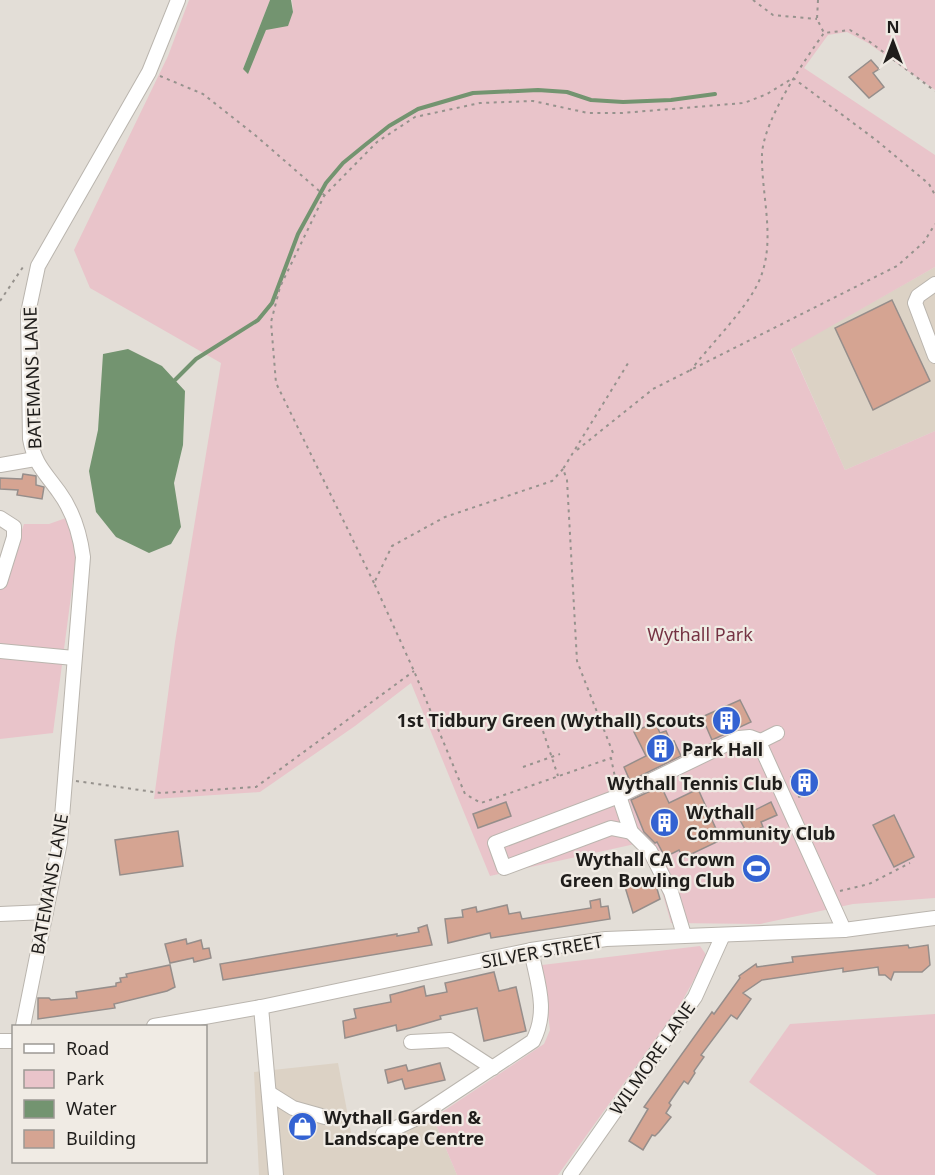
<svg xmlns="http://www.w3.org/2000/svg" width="935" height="1175" font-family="'Noto Sans',sans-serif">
<rect width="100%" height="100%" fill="#e3ded7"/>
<g fill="#dcd2c5">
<path d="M935,267V431L845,470L791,348Z"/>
<path d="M338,1063L353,1143L374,1135L381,1142L433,1118L457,1175H259L254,1072Z"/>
</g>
<g fill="#e9c4ca">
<path d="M189,0H270L243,69L266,30L293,12L292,0H935V90L868,43L847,32L828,35L804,68L935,155V267L791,349L845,470L935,431V898L853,904L760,924L671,923L659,881L635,844L490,876L411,683L355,726L260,792L154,799L175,642L221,363L90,288L74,250L168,56Z"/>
<path d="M66,518L77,550L53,733L0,739V568H9L24,524H49Z"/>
<path d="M700,946L707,956L680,1005L558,1175H457L433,1118L544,1044L550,1030L542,965Z"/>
<path d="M935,1014V1175H877L749,1082L790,1024Z"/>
</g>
<g fill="#739470">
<path d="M270,0H291L293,12L288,26L266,30L248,74L243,69Z"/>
<path d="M128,349L162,366L185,391L183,445L174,483L181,527L171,544L149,553L116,537L96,512L89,471L98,430L103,354Z"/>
</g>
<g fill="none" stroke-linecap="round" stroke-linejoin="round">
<path stroke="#739470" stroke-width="4" d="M175,380L196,359L258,320L272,303L298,234L326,183L343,163L365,145L389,126L418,109L473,93L538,90L567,92L591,100L623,102L671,100L715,94"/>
</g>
<g fill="#d5a492" stroke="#968e8b" stroke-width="1.5">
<path d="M871,60L879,69L873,73L884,87L869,98L849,77Z"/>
<path d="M892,300L930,381L873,410L835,328Z"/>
<path d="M23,474L36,476V485L44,487L42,499L17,495L18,490L0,489V478L22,479Z"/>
<path d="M740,700L751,722L712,740L702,717Z"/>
<path d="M655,722L660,733L666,731L671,742L674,741L681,756L630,781L624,767L646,756L634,732Z"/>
<path d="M808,770L817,790L799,797L791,777Z"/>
<path d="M661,786L669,803L698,789L721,840L683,858L679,850L665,857L657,842L655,843L644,832L631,800Z"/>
<path d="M506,802L511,816L478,828L473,814Z"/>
<path d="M771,802L777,815L761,822L763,827L748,835L739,818Z"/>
<path d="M894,815L914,857L894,867L873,825Z"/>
<path d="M178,831L183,866L120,875L115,840Z"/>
<path d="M655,882L660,899L633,913L625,887L635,884L636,888Z"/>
<path d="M600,899L601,907L608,906L610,919L491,938L490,933L448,943L445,919L463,917L462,910L476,907L477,912L507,905L509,914L520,912L522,919L591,908L590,901Z"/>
<path d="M427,925L432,945L223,980L220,964L397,934V936L419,932L418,928Z"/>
<path d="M186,939L187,944L201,940L203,949L209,948L211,958L194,962L193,958L170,963L165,944Z"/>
<path d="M908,945L909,948L928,945L930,965L922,972H894L891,980L885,975H879L878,967L843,972V968L762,980L743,993L751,999L737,1019L731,1015L701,1055L704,1057L694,1071L695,1073L688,1084L684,1081L669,1103L671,1105L666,1113L671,1117L659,1132L655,1136L652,1135L643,1150L629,1141L648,1109L644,1107L712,1012L714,1014L740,978L739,976L756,964L757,967L793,962L792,957Z"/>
<path d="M170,965L175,987L167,991L114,1004L115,1008L38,1019V998H49L51,1000L77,998L76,992L116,986V983L121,982L120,978L127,977L126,974Z"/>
<path d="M494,972L499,991L516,987L526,1031L484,1041L477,1008L440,1016L441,1019L410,1028L397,1031L396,1025L345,1038L343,1021L356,1018L354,1009L391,1002L390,995L424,986L426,996L447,992L445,983Z"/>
<path d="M440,1063L445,1080L405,1089L402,1079L388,1083L385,1070L406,1065L408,1071Z"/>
</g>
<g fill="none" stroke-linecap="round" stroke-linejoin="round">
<defs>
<g id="minor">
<path d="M935,284L918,296L915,303L935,356"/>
<path d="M0,465L35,459"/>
<path d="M0,518L14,527V537L0,582"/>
<path d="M0,651L74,658"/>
<path d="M759,742L777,733"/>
<path d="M619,796L631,832L650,851L671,892L684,935"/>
<path d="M631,832L611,828L504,868L495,843L619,796L739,738L750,737L758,740L844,930"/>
<path d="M0,914L46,912"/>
<path d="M261,1007L276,1175"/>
<path d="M23,1026L60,842L83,557C80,534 73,511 59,492C44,471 35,465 30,439L28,313L38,266L149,72L178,0"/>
<path d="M154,1026L261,1007L531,950L606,939L844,930L935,918"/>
<path d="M0,1041H14"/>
<path d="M411,1042L450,1040L493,1068"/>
<path d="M269,1093L293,1108L325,1117"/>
<path d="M383,1134L415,1119L533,1041C549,1010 537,982 531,950"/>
<path d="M570,1175L695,997L723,935"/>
</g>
</defs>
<use href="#minor" stroke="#bab5ae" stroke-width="16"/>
<g stroke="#96928d" stroke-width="2" stroke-dasharray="3 4.5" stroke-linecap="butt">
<path d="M753,0L773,15L817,19"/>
<path d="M818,0L817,19L824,33"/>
<path d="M160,76L203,94L255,135L324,195"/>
<path d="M793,78L876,140L929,184L935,195"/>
<path d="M0,301L23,267"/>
<path d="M690,371C708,348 741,314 755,289C779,247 761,199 762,154C764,119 804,61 824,33L850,30L870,42L935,91"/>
<path d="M577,450L653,389L897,266L924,242L935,224"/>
<path d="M563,469L552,481L445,517L392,546L374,583L414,671L465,794L481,803L611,758"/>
<path d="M374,583L276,383L271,322L280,287L324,196L377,142L415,117L480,103L533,101L588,113H622L744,103L767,94L793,78"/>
<path d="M543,731L558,776"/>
<path d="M523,767L560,754"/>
<path d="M76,781L161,793L256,787L414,671"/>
<path d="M616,782L611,758L613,753L577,661L567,480L563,469L630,360"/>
<path d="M840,891L869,884L910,863"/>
</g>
<use href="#minor" stroke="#fff" stroke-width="14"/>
</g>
<defs>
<symbol id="building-disc" viewBox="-11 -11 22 22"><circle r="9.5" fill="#3362d2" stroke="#f0ebe4"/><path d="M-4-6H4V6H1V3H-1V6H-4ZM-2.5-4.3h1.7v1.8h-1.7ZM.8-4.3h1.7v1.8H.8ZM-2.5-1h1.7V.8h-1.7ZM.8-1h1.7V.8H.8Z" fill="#fff"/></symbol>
<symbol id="stadium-disc" viewBox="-11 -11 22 22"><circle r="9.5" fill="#3362d2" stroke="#f0ebe4"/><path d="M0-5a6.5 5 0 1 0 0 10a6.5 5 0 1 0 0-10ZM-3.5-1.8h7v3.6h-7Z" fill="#fff"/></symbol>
<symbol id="shop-disc" viewBox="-11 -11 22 22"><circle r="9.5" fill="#3362d2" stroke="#f0ebe4"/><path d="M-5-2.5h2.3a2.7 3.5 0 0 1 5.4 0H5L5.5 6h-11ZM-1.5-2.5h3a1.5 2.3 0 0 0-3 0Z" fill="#fff"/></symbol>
</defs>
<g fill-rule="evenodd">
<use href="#building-disc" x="710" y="704" width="33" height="33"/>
<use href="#building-disc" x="644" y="732" width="33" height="33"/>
<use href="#building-disc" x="788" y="766" width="33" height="33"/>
<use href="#building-disc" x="648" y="806" width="33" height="33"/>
<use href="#stadium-disc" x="740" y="852" width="33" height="33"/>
<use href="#shop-disc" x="286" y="1110" width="33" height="33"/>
</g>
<g text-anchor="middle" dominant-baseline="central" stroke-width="4.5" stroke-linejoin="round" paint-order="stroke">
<g font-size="18" fill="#1f1d1b" stroke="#f0ebe4">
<text transform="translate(32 378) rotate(-92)">BATEMANS LANE</text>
<text transform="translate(49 884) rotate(-80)">BATEMANS LANE</text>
<text transform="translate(542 951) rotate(-10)">SILVER STREET</text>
<text transform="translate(652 1058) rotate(-55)">WILMORE LANE</text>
</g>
<g font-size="18" fill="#753343" stroke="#f0ebe4">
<text x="700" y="634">Wythall Park</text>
</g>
<g font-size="18" font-weight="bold" fill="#1f1d1b" stroke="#f0ebe4" text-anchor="end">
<text x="705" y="720">1st Tidbury Green (Wythall) Scouts</text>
<text x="682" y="749" text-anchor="start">Park Hall</text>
<text x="783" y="783">Wythall Tennis Club</text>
<text x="686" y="812" text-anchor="start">Wythall<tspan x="686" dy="21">Community Club</tspan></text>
<text x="735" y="859">Wythall CA Crown<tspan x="735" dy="21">Green Bowling Club</tspan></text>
<text x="324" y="1117" text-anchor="start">Wythall Garden &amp;<tspan x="324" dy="21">Landscape Centre</tspan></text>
</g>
</g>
<rect x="12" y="1025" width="195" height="138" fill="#f0ebe4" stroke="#9c9994" stroke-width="1.5"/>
<rect x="24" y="1044" width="30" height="9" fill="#ffffff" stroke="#9c9994" stroke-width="1.5"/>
<text x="66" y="1055" font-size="18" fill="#1f1d1b">Road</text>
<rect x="24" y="1070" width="30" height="18" fill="#e9c4ca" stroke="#9c9994" stroke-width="1.5"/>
<text x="66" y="1085" font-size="18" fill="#1f1d1b">Park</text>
<rect x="24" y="1100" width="30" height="18" fill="#739470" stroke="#9c9994" stroke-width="1.5"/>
<text x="66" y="1115" font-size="18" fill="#1f1d1b">Water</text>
<rect x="24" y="1130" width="30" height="18" fill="#d5a492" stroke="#9c9994" stroke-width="1.5"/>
<text x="66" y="1145" font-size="18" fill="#1f1d1b">Building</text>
<g transform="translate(893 42)" stroke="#f0ebe4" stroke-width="4.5" paint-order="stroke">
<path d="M0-4.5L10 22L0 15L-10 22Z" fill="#1f1d1b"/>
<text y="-9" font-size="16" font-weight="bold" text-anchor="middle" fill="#1f1d1b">N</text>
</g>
</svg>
